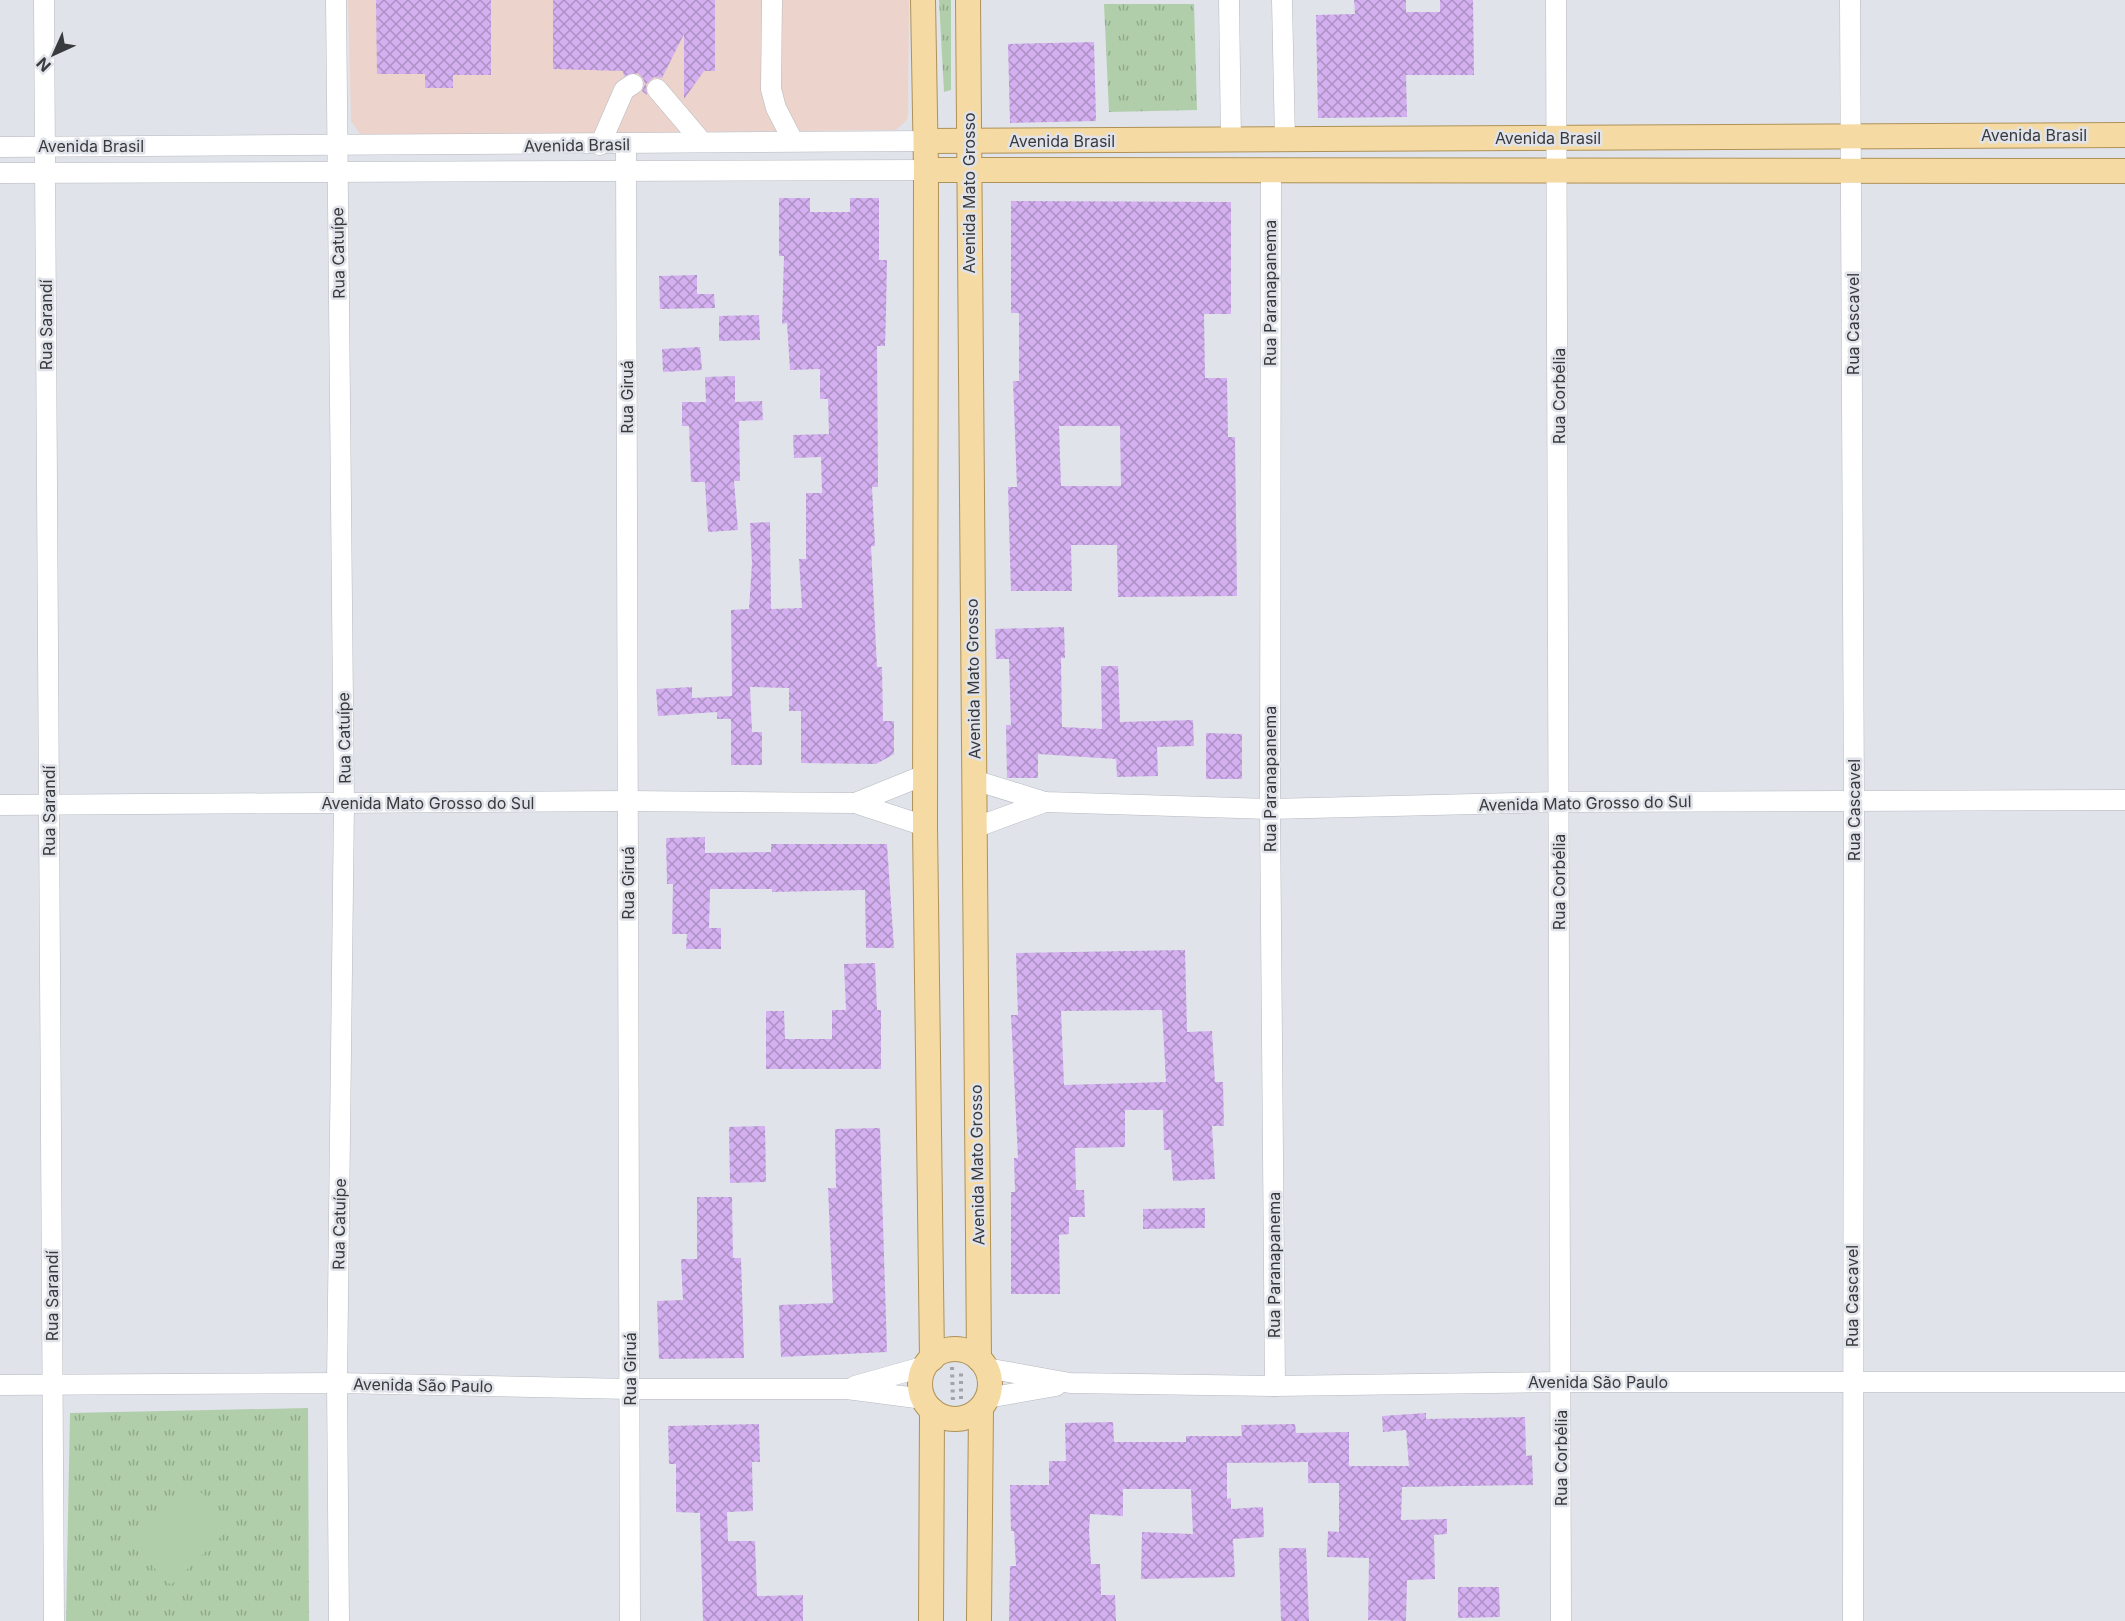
<svg xmlns="http://www.w3.org/2000/svg" width="2125" height="1621" font-family="Inter,sans-serif">
<defs>
<pattern id="grass-tufts" width="24" height="20" patternUnits="userSpaceOnUse" patternTransform="scale(1.5)"><rect width="24" height="20" fill="#b1ceaa"/><path d="M3 7l-1-3M5 7V3M7 7l1-3M15 17l-1-3M17 17v-4M19 17l1-3" fill="none" stroke="#91a88c"/></pattern>
<pattern id="building-cross-hatch" width="8" height="8" patternUnits="userSpaceOnUse" patternTransform="scale(1.5)"><rect width="8" height="8" fill="#d4b0f1"/><path d="M0 0l8 8M0 8l8-8" fill="none" stroke="#ad90c4"/></pattern>
</defs>
<rect width="100%" height="100%" fill="#e0e3ea"/>
<path fill="#ecd3cc" d="M348,0H909L908,112L907,120L896,130L368,135L360,134L351,121Z"/>
<g fill="url(#grass-tufts)">
<path d="M939,0H951V90L944,92Z"/>
<path d="M1104,4H1194L1197,110L1109,112Z"/>
<path d="M308,1408L309,1621H66L70,1413Z"/>
</g>
<path fill="#b1ceaa" d="M192,1483L233,1525L171,1585L130,1543Z"/>
<g fill="url(#building-cross-hatch)" fill-rule="evenodd">
<path d="M376,0H491V75H453V88H425V74H377Z"/>
<path d="M553,0H715V71H704L684,99V34L662,78L654,77L646,84L647,95L642,91L645,84L643,78L638,73L624,76L623,71L553,69Z"/>
<path d="M1354,0H1406V12H1440V0H1473L1474,75H1406L1407,117L1318,118L1316,15L1355,14Z"/>
<path d="M1094,42L1096,121L1010,123L1008,44Z"/>
<path d="M779,198H810V212H850V198H879V260H887L886,311L885,346H877L878,487H872L875,546H871L877,667H882L883,721H894V754L876,764L801,763V711H789V688L750,687L752,732H762V765H731V719H717V712L658,716L656,689L692,687V698L732,696L731,610L749,609L752,563L750,523L770,522L771,609L802,608L799,559H806V493H822L821,457L794,458L793,435L829,434L828,399H820V369L790,370L787,323L782,324L784,256H779Z"/>
<path d="M1011,201L1231,202V314H1204L1205,378H1227L1228,437H1235L1237,596L1118,597L1117,545H1071L1072,591H1011L1008,487H1017L1013,381H1019V313H1011ZM1059,426H1120L1121,486H1061Z"/>
<path d="M697,275V294H714L715,308L660,309L659,276Z"/>
<path d="M759,315L760,340L719,341V316Z"/>
<path d="M700,347L702,370L663,372L662,349Z"/>
<path d="M735,376V402L762,401L763,420L739,421L740,481H734L738,530L708,532L705,482H691L689,426H682V402H706L705,377Z"/>
<path d="M1064,627L1065,658H1061L1062,727L1102,729L1101,666H1118L1120,722L1193,720L1194,746L1157,747L1158,776L1117,777L1116,759L1038,754V778H1007L1006,725H1011L1009,659H996L995,629Z"/>
<path d="M1206,733L1242,734V779H1206Z"/>
<path d="M705,837V853L771,852V844H887L894,948H866L865,890L772,892V889H710L709,928H721V949H686L687,934H672L673,884H667L666,838Z"/>
<path d="M1185,950L1187,1032L1212,1031L1215,1082H1223L1224,1126H1212L1215,1179L1173,1181L1171,1150H1164L1163,1110H1125V1147L1075,1148L1076,1190H1084L1085,1217H1069V1234L1059,1235L1060,1294H1011V1192H1015L1014,1158H1018L1011,1015H1018L1016,953ZM1162,1010L1166,1082L1064,1085L1061,1011Z"/>
<path d="M875,963L877,1010H881V1069H766V1011H784L785,1039H832V1010H846L844,964Z"/>
<path d="M765,1126L766,1182L730,1183L729,1127Z"/>
<path d="M880,1128L887,1352L781,1357L779,1305L833,1303L828,1188H836L835,1129Z"/>
<path d="M697,1197H732L733,1258H741L744,1358L659,1359L657,1301L683,1300L681,1259H697Z"/>
<path d="M1205,1208V1228L1143,1229V1209Z"/>
<path d="M1426,1413V1419L1525,1417L1526,1456L1532,1455L1533,1485L1402,1487L1401,1520L1447,1519V1534L1434,1535L1435,1579L1407,1580L1406,1621L1368,1620L1369,1558L1327,1557L1328,1531L1339,1532V1483H1308V1462L1227,1463V1499L1231,1498V1509L1263,1507L1264,1537L1233,1539L1235,1577L1141,1579L1142,1532L1193,1534L1191,1489H1123V1516L1090,1514L1089,1530L1091,1564H1100L1101,1595H1115L1116,1621H1009L1010,1566H1016L1014,1531H1011L1010,1485H1049V1461H1066L1065,1423L1113,1422L1114,1442H1186V1436H1242L1241,1425L1295,1424L1296,1433L1349,1432V1466H1409L1406,1430L1383,1432L1382,1416Z"/>
<path d="M759,1424L760,1462H752L753,1511L727,1512L728,1541H755L757,1596L803,1595V1621H703L700,1513L676,1512V1464H669L668,1426Z"/>
<path d="M1279,1548H1306L1309,1621H1281Z"/>
<path d="M1458,1587H1499L1500,1617L1458,1618Z"/>
</g>
<g fill="none" stroke-linecap="round" stroke-linejoin="round">
<defs>
<g id="minor">
<path d="M44,0L54,1621"/>
<path d="M336,0L344,804L337,1383L339,1621"/>
<path d="M772,0L771,89L776,108L793,141"/>
<path d="M1229,0L1231,140"/>
<path d="M1282,0L1285,141"/>
<path d="M1556,0L1561,1621"/>
<path d="M1850,0L1854,801L1853,1621"/>
<path d="M657,89L702,142"/>
<path d="M600,145L624,90L633,84"/>
<path d="M626,145L630,1621"/>
<path d="M0,147L926,141"/>
<path d="M1271,172L1270,809L1275,1386"/>
<path d="M0,173L926,170"/>
<path d="M974,780L1045,802L1270,809L1559,802L2125,800"/>
<path d="M855,803L927,774"/>
<path d="M0,805L628,801L855,803L925,826"/>
<path d="M974,828L1045,802"/>
<path d="M986,1368L1070,1383L1275,1386L1561,1382H2125"/>
<path d="M0,1385L337,1383L631,1389H847L924,1399"/>
<path d="M855,1386L926,1366"/>
<path d="M987,1398L1056,1386"/>
</g>
<g id="major">
<path d="M923,0L926,170L925,826L932,1359"/>
<path d="M968,0L979,1359"/>
<path d="M926,141L2125,135"/>
<path d="M926,170L2125,171"/>
<circle cx="955" cy="1384" r="35"/>
<path d="M931,1621L932,1410"/>
<path d="M979,1621L981,1408"/>
</g>
</defs>
<use href="#minor" stroke="#b6b9bf" stroke-width="21"/>
<use href="#major" stroke="#af9257" stroke-width="26"/>
<g stroke="#a1a4a9" stroke-width="4" stroke-dasharray="3 4.5" stroke-linecap="butt">
<path d="M952,1367L953,1404"/>
<path d="M961,1399V1371"/>
</g>
<use href="#minor" stroke="#fff" stroke-width="20"/>
<use href="#major" stroke="#f5daa3" stroke-width="24"/>
</g>
<g text-anchor="middle" dominant-baseline="central" stroke-width="5" stroke-linejoin="round" paint-order="stroke">
<g font-size="16" fill="#393a3d" stroke="#e0e3ea">
<text x="2034" y="135">Avenida Brasil</text>
<text x="1548" y="138">Avenida Brasil</text>
<text x="1062" y="141">Avenida Brasil</text>
<text transform="translate(577 145) rotate(-1)">Avenida Brasil</text>
<text x="91" y="146">Avenida Brasil</text>
<text transform="translate(969 193) rotate(-90)">Avenida Mato Grosso</text>
<text transform="translate(338 253) rotate(-91)">Rua Catuípe</text>
<text transform="translate(1270 293) rotate(-90)">Rua Paranapanema</text>
<text transform="translate(1853 324) rotate(-90)">Rua Cascavel</text>
<text transform="translate(46 325) rotate(-90)">Rua Sarandí</text>
<text transform="translate(1559 396) rotate(-90)">Rua Corbélia</text>
<text transform="translate(627 397) rotate(-90)">Rua Giruá</text>
<text transform="translate(973 679) rotate(-91)">Avenida Mato Grosso</text>
<text transform="translate(344 738) rotate(-91)">Rua Catuípe</text>
<text transform="translate(1270 779) rotate(-90)">Rua Paranapanema</text>
<text x="428" y="803">Avenida Mato Grosso do Sul</text>
<text transform="translate(1585 803) rotate(-1)">Avenida Mato Grosso do Sul</text>
<text transform="translate(1854 810) rotate(-90)">Rua Cascavel</text>
<text transform="translate(49 811) rotate(-90)">Rua Sarandí</text>
<text transform="translate(1559 882) rotate(-90)">Rua Corbélia</text>
<text transform="translate(628 883) rotate(-90)">Rua Giruá</text>
<text transform="translate(977 1165) rotate(-91)">Avenida Mato Grosso</text>
<text transform="translate(339 1224) rotate(-89)">Rua Catuípe</text>
<text transform="translate(1274 1265) rotate(-90)">Rua Paranapanema</text>
<text transform="translate(52 1296) rotate(-90)">Rua Sarandí</text>
<text transform="translate(1852 1296) rotate(-90)">Rua Cascavel</text>
<text transform="translate(630 1369) rotate(-90)">Rua Giruá</text>
<text x="1598" y="1382">Avenida São Paulo</text>
<text transform="translate(423 1385) rotate(1)">Avenida São Paulo</text>
<text transform="translate(1561 1458) rotate(-90)">Rua Corbélia</text>
</g>
</g>
<g transform="translate(54 54) rotate(225)" stroke="#e0e3ea" stroke-width="4.5" paint-order="stroke">
<path d="M0-4.5L10 22L0 15L-10 22Z" fill="#393a3d"/>
<text y="-9" font-size="16" font-weight="bold" text-anchor="middle" fill="#393a3d">N</text>
</g>
</svg>
